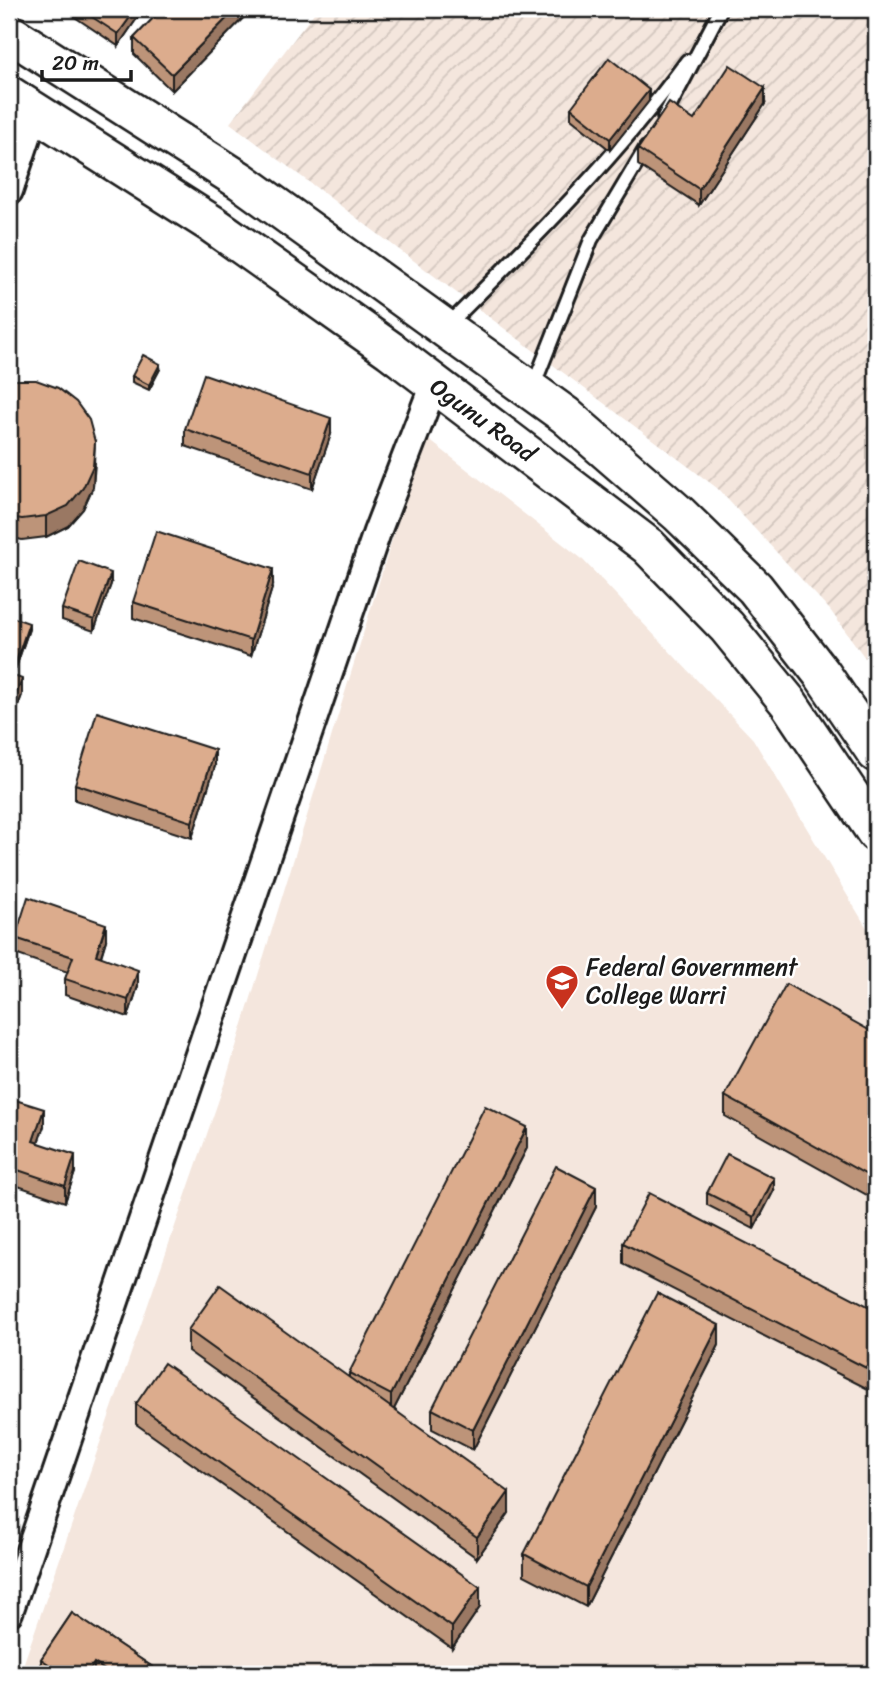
<svg xmlns="http://www.w3.org/2000/svg" width="885" height="1683" font-family="Sriracha,sans-serif">
<defs>
<pattern id="industrial-furrows" width="10" height="10" patternUnits="userSpaceOnUse" patternTransform="scale(1.75)"><rect width="10" height="10" fill="#f4e6dd"/><path d="M-1 1l2-2M0 10L10 0M9 11l2-2" fill="none" stroke="#d1c5bd"/></pattern>
</defs>
<rect width="100%" height="100%" fill="#fff"/>
<filter id="ink" filterUnits="userSpaceOnUse"><feTurbulence type="fractalNoise" baseFrequency=".0143" numOctaves="2"/><feDisplacementMap in="SourceGraphic" scale="14" xChannelSelector="R" yChannelSelector="G"/><feConvolveMatrix kernelMatrix="1 2 1 2 8 2 1 2 1" color-interpolation-filters="sRGB"/></filter>
<g filter="url(#ink)">
<path fill="#f4e6dd" d="M424,436L581,558L753,739L876,943V1674H20L226,1079Z"/>
<path fill="url(#industrial-furrows)" d="M317,9H876V673L830,610L717,488L230,123Z"/>
<g fill="none" stroke-linecap="round" stroke-linejoin="round">
<defs>
<g id="service">
<path d="M664,117L721,9"/>
<path d="M448,325C532,241 617,157 687,61"/>
<path d="M533,387L591,240L646,148"/>
</g>
<g id="minor">
<path d="M9,191L35,113"/>
<path d="M9,1612L377,532L434,384"/>
</g>
<g id="secondary">
<path d="M9,33L241,181L565,415L679,514L755,588L822,674L876,753"/>
<path d="M9,95L212,224L390,350L648,546L727,627L788,702L876,833"/>
</g>
</defs>
<use href="#service" stroke="#1c1c1c" stroke-width="18"/>
<use href="#minor" stroke="#1c1c1c" stroke-width="32"/>
<use href="#secondary" stroke="#1c1c1c" stroke-width="42"/>
<use href="#service" stroke="#fff" stroke-width="12"/>
<use href="#minor" stroke="#fff" stroke-width="26"/>
<use href="#secondary" stroke="#fff" stroke-width="37"/>
</g>
<g fill="#bd9479" stroke="#1c1c1c" stroke-width="2">
<path d="M63,9H142V11L118,46Z"/>
<path d="M162,9H252L172,91L134,54V38Z"/>
<path d="M649,101L610,150L571,119V108Z"/>
<path d="M765,104L699,205L638,165V149L694,120Z"/>
<path d="M160,369L149,390L132,382V376Z"/>
<path d="M9,381L95,463L93,487L83,509L68,526L46,537L22,540L9,537Z"/>
<path d="M185,429L331,434L312,489L185,446Z"/>
<path d="M876,573V598L872,593V577Z"/>
<path d="M111,584L94,631L62,620V609Z"/>
<path d="M273,585L251,656L133,618V602Z"/>
<path d="M9,616L29,629L13,676L22,695L9,730Z"/>
<path d="M215,766L192,838L75,800V784Z"/>
<path d="M15,938L106,940L101,957L138,986L128,1017L65,995V979L68,972L15,954Z"/>
<path d="M876,1034V1200L725,1116V1096Z"/>
<path d="M9,1098L44,1126L38,1142L75,1172L65,1202L9,1183Z"/>
<path d="M527,1148L394,1409L509,1513L477,1558L188,1351V1330L349,1377V1373Z"/>
<path d="M774,1190L754,1229L707,1205V1193Z"/>
<path d="M596,1207L473,1450L432,1429V1409Z"/>
<path d="M623,1243L876,1310V1393L623,1264Z"/>
<path d="M719,1345L586,1607L524,1575V1554Z"/>
<path d="M136,1404L480,1607L452,1648L136,1424Z"/>
<path d="M72,1613L163,1674H41V1659Z"/>
</g>
<g fill="#9a7863" stroke="#1c1c1c" stroke-width="2">
<path d="M136,9H142V11L118,46V34Z"/>
<path d="M236,9H252L172,91V74Z"/>
<path d="M765,88V104L699,205V189Z"/>
<path d="M649,90V101L610,150V139Z"/>
<path d="M160,364V369L149,390V385Z"/>
<path d="M331,418V434L312,489V473Z"/>
<path d="M95,442L93,487L83,509L68,526L46,537V516Z"/>
<path d="M273,569V585L251,656V640Z"/>
<path d="M111,573V584L94,631V620Z"/>
<path d="M29,623V629L13,676V670Z"/>
<path d="M22,679V695L9,730V713Z"/>
<path d="M215,750V766L192,838V822Z"/>
<path d="M106,924V940L96,971V955Z"/>
<path d="M138,970V986L128,1017V1000Z"/>
<path d="M44,1109V1126L33,1157V1141Z"/>
<path d="M527,1127V1148L391,1415V1395Z"/>
<path d="M75,1155V1172L65,1202V1186Z"/>
<path d="M774,1178V1190L754,1229V1217Z"/>
<path d="M596,1187V1207L473,1450V1430Z"/>
<path d="M719,1325V1345L586,1607V1587Z"/>
<path d="M509,1492V1513L477,1558V1537Z"/>
<path d="M480,1587V1607L452,1648V1627Z"/>
<path d="M94,1663V1674H87Z"/>
</g>
<g fill="#dcac8d" stroke="#1c1c1c" stroke-width="2">
<path d="M80,9H136L118,34Z"/>
<path d="M162,9H236L172,74L134,38Z"/>
<path d="M609,58L649,90L610,139L571,108Z"/>
<path d="M730,65L765,88L699,189L638,149L669,103L694,120Z"/>
<path d="M143,355L160,364L149,385L132,376Z"/>
<path d="M204,374L331,418L312,473L185,429Z"/>
<path d="M13,380H36L58,388L76,402L89,420L95,442L93,466L83,488L68,506L46,516L22,519L9,517V381Z"/>
<path d="M156,531L273,569L251,640L133,602Z"/>
<path d="M79,561L111,573L94,620L62,609Z"/>
<path d="M876,573V582L872,577Z"/>
<path d="M9,616L29,623L13,670L9,669Z"/>
<path d="M9,674L22,679L9,713Z"/>
<path d="M97,712L215,750L192,822L75,784Z"/>
<path d="M28,897L106,924L96,955L138,970L128,1000L65,979L73,957L15,938Z"/>
<path d="M786,984L876,1034V1180L725,1096Z"/>
<path d="M9,1098L44,1109L33,1141L75,1155L65,1186L9,1167Z"/>
<path d="M485,1106L527,1127L391,1395L349,1373Z"/>
<path d="M727,1154L774,1178L754,1217L707,1193Z"/>
<path d="M556,1166L596,1187L473,1430L432,1409Z"/>
<path d="M649,1193L876,1310V1373L623,1243Z"/>
<path d="M220,1285L509,1492L477,1537L188,1330Z"/>
<path d="M657,1293L719,1325L586,1587L524,1554Z"/>
<path d="M164,1363L480,1587L452,1627L136,1404Z"/>
<path d="M72,1613L163,1674H111L94,1663L87,1674H64L41,1659Z"/>
</g>
</g>
<defs>
<symbol id="university-pin" viewBox="-11 -11 22 30"><path d="M0 17L-7.5 6A9.5 9.5 0 1 1 7.5 6Z" fill="#c8321e" stroke="#fff"/><path d="M0-5L7-2L0 1L-7-2ZM-4 1L0 2.5L4 1V4Q0 6-4 4Z" fill="#fff"/></symbol>
</defs>
<g fill-rule="evenodd">
<use href="#university-pin" x="543" y="962" width="38" height="52"/>
</g>
<g text-anchor="middle" dominant-baseline="central" stroke-width="5" stroke-linejoin="round" paint-order="stroke">
<g font-size="24" fill="#1c1c1c" stroke="#fff">
<text transform="translate(483 420) rotate(36)">Ogunu Road</text>
</g>
<g font-size="24" fill="#1c1c1c" stroke="#fff" text-anchor="start">
<text x="586" y="967">Federal Government<tspan x="586" dy="28">College Warri</tspan></text>
</g>
</g>
<rect width="885" height="1683" fill="none" stroke="#fff" stroke-width="35"/>
<rect x="18" y="18" width="850" height="1648" fill="none" stroke="#1c1c1c" stroke-width="2.5" filter="url(#ink)"/>
<path d="M42 70v10h89v-10" fill="none" stroke="#1c1c1c" stroke-width="3.5"/>
<text x="52" y="70" font-size="21" fill="#1c1c1c" stroke="#ffffff" stroke-width="5" paint-order="stroke">20 m</text>
</svg>
